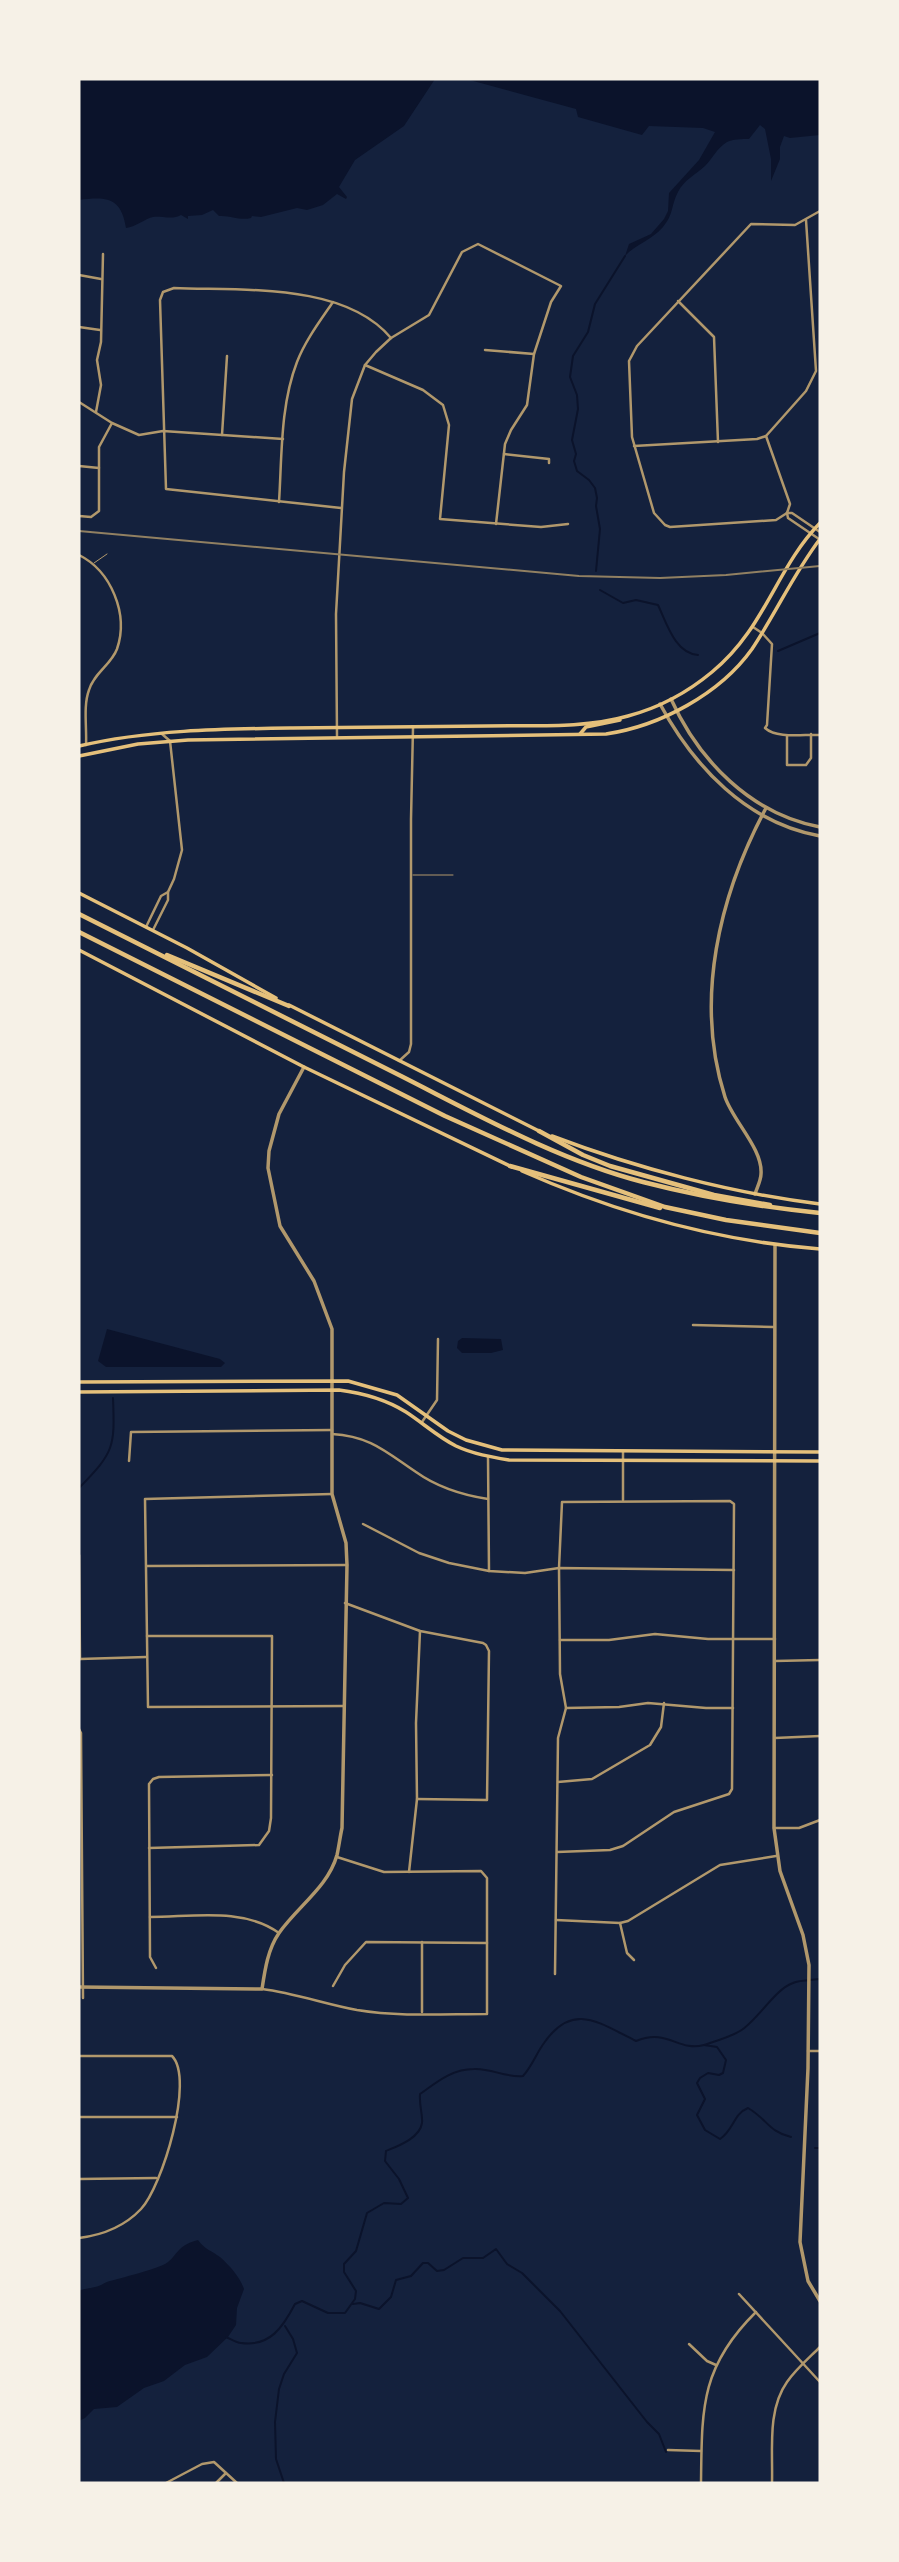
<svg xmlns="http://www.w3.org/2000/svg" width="899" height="2562" font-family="Barlow,sans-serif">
<rect width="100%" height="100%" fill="#14213d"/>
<g fill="#0b132b">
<path d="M79,79H435L404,126L355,160L339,187L347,197L346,199L337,194L323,205L307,210L297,208L261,217L252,216L251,218C239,221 231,215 219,216L213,210L202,215L188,216V219L181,215C173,220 162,216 153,217C146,218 136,227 126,228C121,196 105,197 79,200Z"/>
<path d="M466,79H820V135L790,138L784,136L780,147V159L771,181V159L765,129L760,125L749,139C741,139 734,139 727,142C717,148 713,158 705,166C695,175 684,180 678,192C671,205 674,214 663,227C652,240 636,244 625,256L629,244L651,234L664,219L668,211L669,193L699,160L715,132L703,128L649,126L642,135L578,117L576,109Z"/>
<path d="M107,1329L220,1359L225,1363L221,1367H106L98,1361Z"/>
<path d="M462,1338L501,1339L503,1350L491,1353H462L457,1348L458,1341Z"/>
<path d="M198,2240C204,2249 212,2251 220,2257C230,2266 240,2277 244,2289L237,2308L236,2325L228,2337L207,2357L185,2365L164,2381L144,2388L117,2407L94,2409L85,2418L79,2421V2291C84,2288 89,2289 95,2287C101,2286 105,2282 110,2281C128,2276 146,2272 163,2265C178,2258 174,2246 198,2240Z"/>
</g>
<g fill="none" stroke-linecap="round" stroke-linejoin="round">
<g stroke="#0b132b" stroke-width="2">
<path d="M596,571L600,529L596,506L597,498L595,488L589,480L577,471L574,461L576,454L572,440L578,409L577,395L570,377L573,356L588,332L595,304L625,256"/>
<path d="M600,590L623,603L636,600L658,605C667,624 675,653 698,655"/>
<path d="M778,651L820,633"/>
<path d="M79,1488C114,1452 115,1448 113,1398"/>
<path d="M704,2045L717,2047L726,2060L723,2073L719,2075L708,2073L700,2078L697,2083L705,2099L697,2115L705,2130L720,2139C734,2130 733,2114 748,2108C767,2119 769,2132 791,2137"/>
<path d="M815,2148H820"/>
<path d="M353,2304L360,2303L379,2309L391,2297L396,2280L411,2276L423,2263H428L437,2271L444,2270L463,2258H483L496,2249L507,2264L522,2273L560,2311L647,2422L659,2434L666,2452"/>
<path d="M226,2337C231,2339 236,2343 241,2343C270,2347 283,2327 295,2304L302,2301L328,2313H345L355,2299L356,2291L344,2272V2264L356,2251L367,2213L384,2203L401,2204L408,2198L399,2179L385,2161L386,2151C398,2146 420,2138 422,2123C423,2115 419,2106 420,2094C437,2082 452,2069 474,2069C491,2068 506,2078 523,2076C532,2066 536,2054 544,2043C573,2001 599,2023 636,2041C668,2028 678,2052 704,2045C716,2041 730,2037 740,2031C757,2021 775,1989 793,1983C799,1980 813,1980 820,1979"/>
<path d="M284,2483L276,2459L275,2422L279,2389L284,2374L297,2353L293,2339L285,2326"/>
</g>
<g stroke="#b1986c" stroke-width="1">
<path d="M94,563L107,554"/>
<path d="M413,875H453"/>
</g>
<g stroke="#b1986c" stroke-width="2.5">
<path d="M79,275L101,279"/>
<path d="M678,301L714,337L718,442"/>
<path d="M79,327L100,330"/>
<path d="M485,350L534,354"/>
<path d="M365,365L423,390L443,405L449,425L440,519L541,527L568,524"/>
<path d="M79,402L112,423L139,435L163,431L283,439"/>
<path d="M96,412L101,385L97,360L101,342L103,254"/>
<path d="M222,435L227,356"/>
<path d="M766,436L790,504L787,513"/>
<path d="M634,446L757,439L766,436L806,391L816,371L806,220"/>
<path d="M504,454L549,459V463"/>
<path d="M79,466L99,468"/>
<path d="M279,502C282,457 280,406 297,362C305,341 320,321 333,302"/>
<path d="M341,508L166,489L160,300L163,292L174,288C241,291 344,282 391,338"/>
<path d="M787,513L776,520L670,527L665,525L654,513L632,437L629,361L637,346L751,224L795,225L820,211"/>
<path d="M787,513L788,518L819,539"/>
<path d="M787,513H792L820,532"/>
<path d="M79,516L91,517L99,511V447L112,423"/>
<path d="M79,555C111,571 129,614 117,649C111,665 94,673 89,690C83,706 87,728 86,745"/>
<path d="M753,627L762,633L772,644L767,725L765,728C777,739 804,734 820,735"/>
<path d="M337,736L336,614L344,472L352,399L365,365L376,352L391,338L429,315L462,252L478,244L561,286L551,302L534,354L527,405L511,430L505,444L496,524"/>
<path d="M787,736V765H806L811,758V734"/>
<path d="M146,927L161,896L168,892L174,879L182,850L170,741L162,734"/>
<path d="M153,930L168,900V892"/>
<path d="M399,1061L409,1052L411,1044V819L413,728"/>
<path d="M693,1325L773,1327"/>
<path d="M422,1422L437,1400L438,1339"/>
<path d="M332,1434C370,1436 386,1452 416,1472C437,1487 462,1495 488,1499"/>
<path d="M488,1457L489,1571"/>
<path d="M129,1461L131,1432L332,1430"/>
<path d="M332,1494L145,1499L148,1707L344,1706"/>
<path d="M623,1500V1451"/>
<path d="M363,1524L419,1553L449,1563L489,1571L525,1573L559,1568L734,1570"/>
<path d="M79,1555L80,1659"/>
<path d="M147,1566L347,1565"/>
<path d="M345,1603L420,1631L483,1643L486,1645L489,1651L487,1800L417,1799"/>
<path d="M147,1636H272L271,1818L269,1831L259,1845L149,1848"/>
<path d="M560,1640H609L655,1634L708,1639H775"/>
<path d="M80,1659L146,1657"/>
<path d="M775,1661L820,1660"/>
<path d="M566,1708L619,1707L648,1703L706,1708H733"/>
<path d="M79,1729L81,1733L83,1998"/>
<path d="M775,1738L820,1736"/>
<path d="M558,1782L592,1779L650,1745L661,1727L664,1703"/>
<path d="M774,1828H799L820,1820"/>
<path d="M409,1872L417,1799L416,1723L420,1631"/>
<path d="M150,1917C192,1917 243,1907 279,1933"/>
<path d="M556,1920L620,1923L628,1921L720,1865L776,1856"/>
<path d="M620,1923L627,1953L634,1960"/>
<path d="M156,1968L150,1957L149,1784L153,1779L159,1777L272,1775"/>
<path d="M555,1974L558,1738L566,1708L560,1674L559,1568L562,1502L730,1501L734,1504L732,1789L729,1794L674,1812L623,1846L610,1850L557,1852"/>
<path d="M333,1986L345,1965L366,1942L487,1943"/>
<path d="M262,1989C294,1993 325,2004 357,2010C400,2017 444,2014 487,2014V1878L481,1871L384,1872L337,1857"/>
<path d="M422,2012V1942"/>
<path d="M808,2051H820"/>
<path d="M79,2056H172C195,2079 162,2187 141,2209C124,2227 103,2235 79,2238"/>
<path d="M79,2117H177"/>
<path d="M79,2179L156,2178"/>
<path d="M739,2294L820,2382"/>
<path d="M689,2344L707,2361L716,2365"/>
<path d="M668,2450L701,2451"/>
<path d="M166,2483L202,2464L214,2462L237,2483"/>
<path d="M216,2483L226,2473"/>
<path d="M701,2483C702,2409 700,2367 756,2312"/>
<path d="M772,2483C773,2451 767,2410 787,2382C796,2369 809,2358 820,2347"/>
</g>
<g stroke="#b1986c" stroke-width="3.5">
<path d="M671,699C699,761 751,814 820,827"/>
<path d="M660,704C694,767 747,823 820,836"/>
<path d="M755,1194C757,1188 761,1180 761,1174C763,1149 733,1121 725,1097C694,1000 719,896 766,808"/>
<path d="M775,1245L774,1828L780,1871L803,1935L809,1965L808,2068L800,2242L808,2281L820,2301"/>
<path d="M79,1987L262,1989C265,1969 268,1949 279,1933C298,1906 328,1887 337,1855C339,1846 340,1837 342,1828L347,1565L346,1543L332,1494V1329L314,1281L280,1226L268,1168L269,1151L279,1114L304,1067"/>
</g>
<g stroke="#e5c07b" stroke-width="3.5">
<path d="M580,734L586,727L620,720"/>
<path d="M79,746C148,730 219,729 290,728C355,727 420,727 486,726C532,725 583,729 628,716C658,708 688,692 712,672C765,629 776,568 820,523"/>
<path d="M79,756L138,744L188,740L606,734C660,726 720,694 752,649C776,613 794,573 820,539"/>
<path d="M79,893L187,948L276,998"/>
<path d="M79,950L304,1067L512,1167"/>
<path d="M289,1005L541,1132"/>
<path d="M552,1136C636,1168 731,1193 820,1204"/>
<path d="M522,1171C617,1213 717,1241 820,1249"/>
<path d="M79,1382L348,1381L397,1395L448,1431L466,1440L502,1450L820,1452"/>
<path d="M79,1392L339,1390C363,1393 385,1399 406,1412C423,1423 438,1437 456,1446C473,1454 491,1457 509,1460L820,1461"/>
</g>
<g stroke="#e5c07b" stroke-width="4.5">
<path d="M79,914C186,968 293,1022 401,1076C478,1115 558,1160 643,1182C701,1197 761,1207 820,1213"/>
<path d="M79,932L445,1116L581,1177L665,1207L726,1220L820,1233"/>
<path d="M167,955L289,1006"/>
<path d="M539,1131L583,1155L610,1166L714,1195L770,1205"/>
<path d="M510,1166L660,1208"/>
</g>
<path stroke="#918062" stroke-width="2" d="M79,531L579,576L660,578L726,575L820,566"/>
</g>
<rect width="899" height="2562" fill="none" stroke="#f6f1e7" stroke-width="161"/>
</svg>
